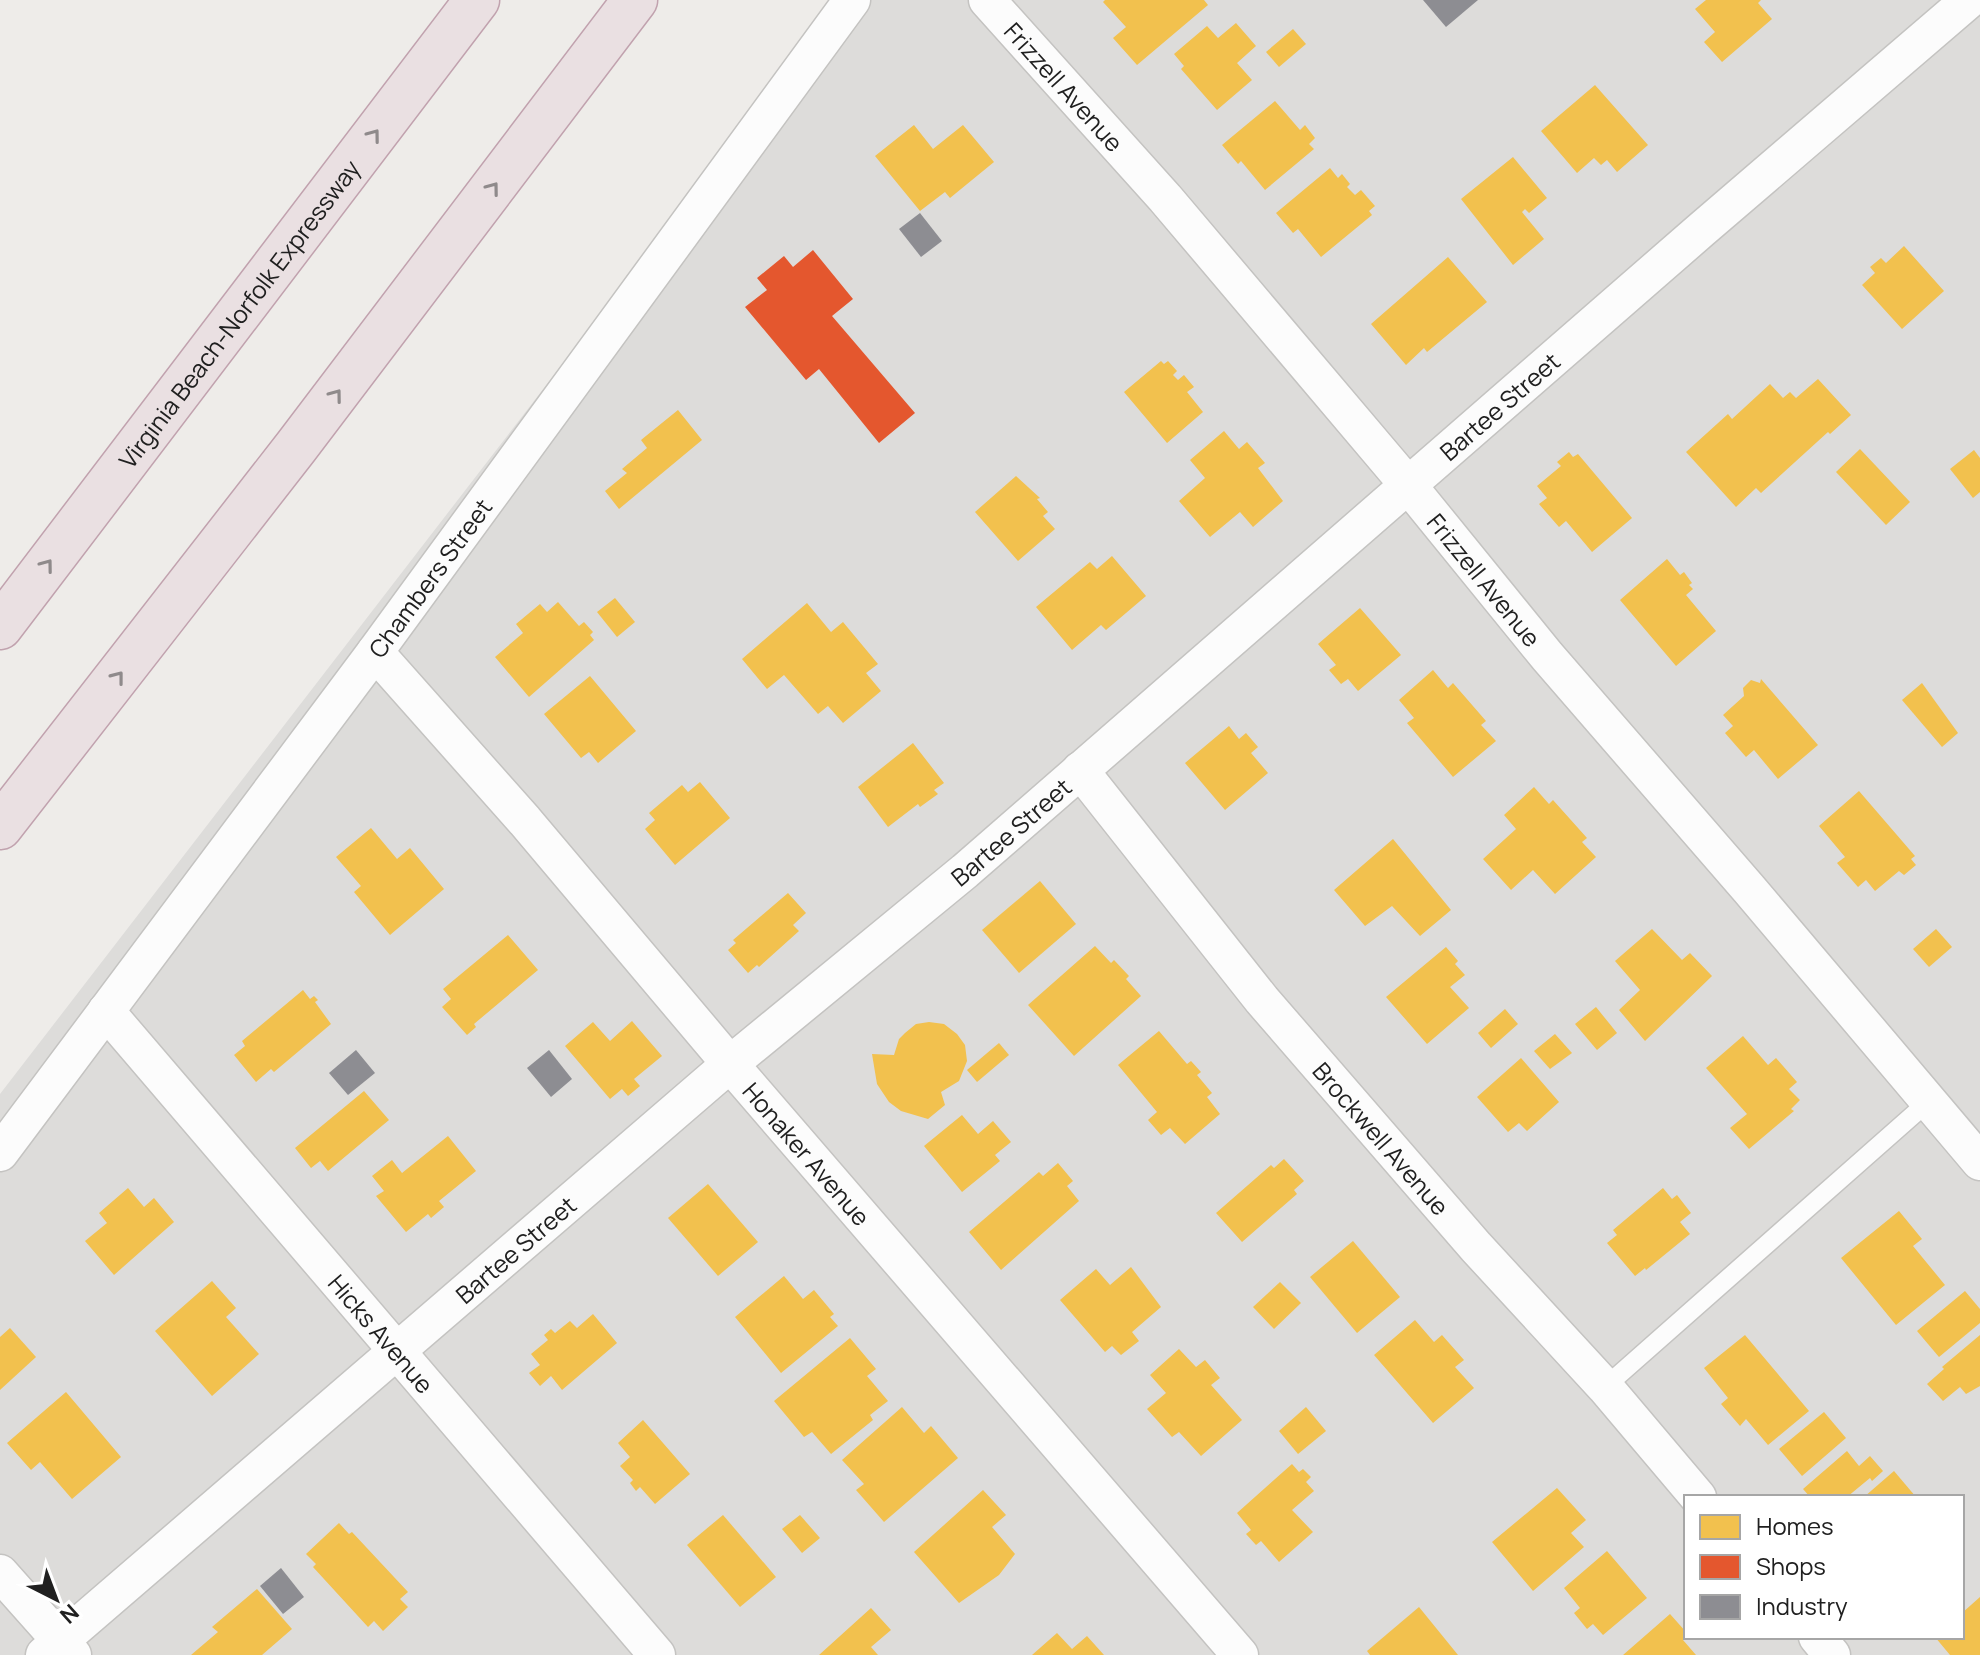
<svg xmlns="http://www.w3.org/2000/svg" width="1980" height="1655" font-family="Manrope,sans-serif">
<rect width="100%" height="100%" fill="#eeece9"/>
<path fill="#dddcda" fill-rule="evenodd" d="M843,0H1980V1655H0V1094ZM1686,1497H1962V1637H1686Z"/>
<g fill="#f2c14e">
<path d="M1105,0H1204L1208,5L1137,65L1113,38L1126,27L1103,2Z"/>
<path d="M1706,0H1761L1758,3L1772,19L1722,62L1704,42L1715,32L1695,9Z"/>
<path d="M1236,23L1256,46L1237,63L1252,80L1217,110L1181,69L1184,66L1174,54L1207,26L1218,38Z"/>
<path d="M1293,29L1306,44L1279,67L1266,52Z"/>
<path d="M1595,85L1648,145L1617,172L1607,160L1601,165L1594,158L1577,173L1541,131Z"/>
<path d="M1275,101L1300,130L1305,125L1315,138L1309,144L1314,149L1265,190L1241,161L1238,164L1222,145Z"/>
<path d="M914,125L933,149L963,125L994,162L950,198L945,192L920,211L875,156Z"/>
<path d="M1513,157L1547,198L1529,213L1525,209L1522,212L1544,239L1513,265L1461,199Z"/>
<path d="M1330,168L1338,178L1342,174L1350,184L1347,187L1355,195L1361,190L1375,206L1369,211L1372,215L1321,257L1298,229L1293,233L1276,213Z"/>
<path d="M1904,246L1944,291L1902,329L1862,285L1875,273L1870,267L1881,258L1886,263Z"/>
<path d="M1448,257L1487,302L1427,352L1424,348L1406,365L1371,324Z"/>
<path d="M1161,361L1164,364L1168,361L1177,371L1173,375L1178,380L1184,375L1194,387L1187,392L1203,412L1167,443L1124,392Z"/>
<path d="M1818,379L1851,415L1830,434L1828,432L1761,493L1756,488L1736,507L1686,452L1728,414L1732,419L1770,384L1783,398L1790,392L1796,398Z"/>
<path d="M678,410L702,440L619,509L605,491L627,473L622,469L647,448L641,440Z"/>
<path d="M1224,431L1239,449L1247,442L1265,463L1258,468L1283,501L1253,527L1240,512L1210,537L1179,501L1205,478L1190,460Z"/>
<path d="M1860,449L1910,502L1886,525L1836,472Z"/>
<path d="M1974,450L1980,458V492L1973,498L1950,469Z"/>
<path d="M1569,452L1573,457L1578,454L1632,518L1592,552L1566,521L1559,527L1539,504L1547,498L1537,486L1561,466L1557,462Z"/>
<path d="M1016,476L1040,498L1037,499L1048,512L1043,516L1055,529L1018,561L975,512Z"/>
<path d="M1112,556L1146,596L1106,630L1101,625L1072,650L1036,607L1090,562L1097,569Z"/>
<path d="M1667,559L1680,575L1684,572L1692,583L1689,585L1693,589L1686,595L1716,631L1676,666L1620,600Z"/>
<path d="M615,598L635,622L617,637L597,612Z"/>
<path d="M558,602L579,626L584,622L593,632L590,635L594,640L529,697L495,657L523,633L516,624L540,604L547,612Z"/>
<path d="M807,603L831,632L843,622L878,664L866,673L881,691L843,723L828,706L818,714L784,675L767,689L742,659Z"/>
<path d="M1360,608L1401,655L1358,691L1348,679L1341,684L1329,670L1336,665L1318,644Z"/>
<path d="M1433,670L1448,688L1453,683L1486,721L1481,725L1496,741L1453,777L1407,723L1414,718L1399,700Z"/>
<path d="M590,676L636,731L598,763L589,752L581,758L544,714Z"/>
<path d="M1761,679L1818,745L1778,779L1754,750L1746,757L1725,733L1733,726L1723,715L1744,696L1743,688L1751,680L1760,683Z"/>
<path d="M1922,683L1958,733L1942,747L1902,700Z"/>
<path d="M1229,726L1239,739L1246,733L1258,747L1251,753L1268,773L1225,810L1185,763Z"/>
<path d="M913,743L944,783L934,790L938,794L920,807L918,804L888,827L858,787Z"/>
<path d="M700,782L730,818L675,865L645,829L655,820L649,813L682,785L688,792Z"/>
<path d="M1534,787L1549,804L1553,800L1587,838L1582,842L1596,857L1555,894L1533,870L1511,890L1483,859L1516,829L1504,815Z"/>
<path d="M1859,791L1915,856L1911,859L1916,865L1904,875L1899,871L1875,891L1866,880L1858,887L1837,863L1845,857L1819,826Z"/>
<path d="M371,828L397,859L410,848L444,889L390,935L354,892L361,886L336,857Z"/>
<path d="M1393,839L1451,910L1420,936L1392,906L1365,926L1334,890Z"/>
<path d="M1040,881L1076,924L1019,973L982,930Z"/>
<path d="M788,893L806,913L793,925L799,931L759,967L757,965L748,973L728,950L736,943L733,940Z"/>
<path d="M1652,929L1682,960L1690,953L1712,976L1645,1041L1619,1010L1640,990L1615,961Z"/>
<path d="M1936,929L1952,947L1929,967L1913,949Z"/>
<path d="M508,935L538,970L474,1024L476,1027L467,1035L442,1007L451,999L443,989Z"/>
<path d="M1095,946L1111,963L1114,960L1129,976L1126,979L1141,996L1074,1056L1028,1005Z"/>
<path d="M1446,947L1458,961L1455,964L1465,975L1450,987L1469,1008L1427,1044L1386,997Z"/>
<path d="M303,990L310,999L314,996L318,1000L315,1002L331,1024L274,1072L271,1069L256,1082L234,1055L245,1046L242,1041Z"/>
<path d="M1596,1007L1617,1033L1597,1050L1575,1024Z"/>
<path d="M1505,1009L1518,1024L1491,1048L1478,1033Z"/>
<path d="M632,1021L662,1056L634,1079L640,1086L628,1096L622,1089L610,1099L565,1046L593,1022L610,1041Z"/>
<path d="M929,1022L944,1024L957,1034L965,1045L967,1061L959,1081L941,1092L945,1105L928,1119L901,1111L889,1102L877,1084L872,1054L894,1055L899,1039L905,1033L916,1024Z"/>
<path d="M1159,1031L1187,1064L1191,1061L1201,1072L1197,1075L1212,1093L1207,1097L1220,1114L1185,1144L1170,1128L1161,1135L1148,1120L1157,1112L1118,1065Z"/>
<path d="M1555,1034L1572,1053L1550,1069L1534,1051Z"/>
<path d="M1743,1036L1768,1065L1776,1058L1797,1082L1789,1089L1800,1100L1791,1109L1794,1111L1749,1149L1730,1128L1747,1114L1706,1068Z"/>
<path d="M999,1043L1009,1055L977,1082L967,1070Z"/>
<path d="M1521,1058L1559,1102L1527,1131L1519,1123L1508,1132L1477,1097Z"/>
<path d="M364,1091L389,1120L328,1171L320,1161L311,1168L295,1148Z"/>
<path d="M962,1115L978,1134L993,1121L1011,1142L995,1155L1000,1161L962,1192L924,1146Z"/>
<path d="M448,1136L476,1171L439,1201L444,1207L431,1218L428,1214L406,1232L376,1196L384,1191L372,1176L392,1160L402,1173Z"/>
<path d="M1284,1159L1304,1181L1294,1190L1297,1194L1242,1242L1216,1213L1271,1165L1274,1168Z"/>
<path d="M1058,1163L1073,1181L1067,1186L1079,1201L1001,1270L969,1232L1039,1172L1043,1176Z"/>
<path d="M708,1184L758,1242L718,1276L668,1218Z"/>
<path d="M128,1188L144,1207L154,1198L174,1222L114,1275L85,1241L107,1223L99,1213Z"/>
<path d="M1663,1188L1672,1199L1677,1195L1691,1213L1680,1222L1690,1234L1646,1270L1645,1268L1635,1276L1607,1243L1617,1235L1613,1230Z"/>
<path d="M1899,1211L1922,1239L1913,1246L1945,1285L1896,1325L1841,1258Z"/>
<path d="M1353,1241L1400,1297L1357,1333L1310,1277Z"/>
<path d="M1131,1267L1161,1307L1132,1332L1139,1341L1121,1355L1112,1346L1105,1352L1060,1300L1096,1269L1110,1285Z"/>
<path d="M784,1276L803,1299L814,1290L834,1314L830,1317L838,1326L781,1373L735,1317Z"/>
<path d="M212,1281L236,1308L226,1317L259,1354L212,1396L155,1331Z"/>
<path d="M1280,1282L1301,1303L1274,1329L1253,1307Z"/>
<path d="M1965,1291L1980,1309V1323L1939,1357L1917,1331Z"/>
<path d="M593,1314L617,1343L562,1390L551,1376L540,1386L529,1373L540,1365L531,1354L548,1340L544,1335L551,1329L555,1333L570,1321L577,1328Z"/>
<path d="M1415,1320L1434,1342L1442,1335L1464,1360L1455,1367L1474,1388L1433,1423L1374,1355Z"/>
<path d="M10,1328L36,1357L0,1390V1337Z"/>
<path d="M1745,1335L1809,1411L1768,1445L1746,1419L1740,1426L1721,1404L1728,1398L1704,1368Z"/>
<path d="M1980,1335V1386L1966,1394L1960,1387L1943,1401L1927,1384L1944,1369L1942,1367Z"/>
<path d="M850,1338L876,1369L867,1376L888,1401L870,1415L873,1420L831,1454L812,1432L804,1437L774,1401Z"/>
<path d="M1179,1349L1196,1367L1205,1360L1220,1378L1211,1385L1242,1420L1201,1456L1179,1432L1172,1437L1147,1409L1166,1393L1150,1375Z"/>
<path d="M66,1392L121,1457L72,1499L40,1462L31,1470L7,1443Z"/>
<path d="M902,1407L924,1433L931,1426L958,1458L884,1522L856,1490L864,1484L842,1460Z"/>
<path d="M1306,1407L1326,1431L1298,1454L1279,1431Z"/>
<path d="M1824,1412L1846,1438L1802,1476L1779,1449Z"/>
<path d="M643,1420L690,1474L655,1504L640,1487L636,1491L630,1483L633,1480L620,1466L630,1457L618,1443Z"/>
<path d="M1847,1451L1859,1466L1870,1456L1883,1471L1872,1481L1870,1478L1847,1497H1810L1803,1489Z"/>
<path d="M1292,1464L1299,1472L1303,1469L1311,1477L1306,1482L1314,1491L1292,1510L1313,1532L1279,1562L1261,1541L1256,1545L1246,1534L1251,1530L1237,1513Z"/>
<path d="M1894,1471L1916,1497H1864Z"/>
<path d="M1557,1488L1586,1520L1571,1533L1584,1547L1533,1591L1492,1542Z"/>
<path d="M983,1490L1006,1515L992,1527L1015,1554L999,1575L959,1603L914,1552Z"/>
<path d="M723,1515L776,1577L740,1607L687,1545Z"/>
<path d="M800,1515L820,1538L802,1553L782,1529Z"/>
<path d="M339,1523L349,1534L352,1532L408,1592L400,1599L408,1607L383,1631L374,1621L368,1627L313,1567L316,1564L306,1554Z"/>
<path d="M1607,1551L1647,1598L1603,1635L1593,1624L1587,1629L1574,1613L1580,1608L1564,1588Z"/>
<path d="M257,1589L292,1629L262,1655H191L218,1632L212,1627Z"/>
<path d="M1980,1597V1655H1950L1935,1637H1962V1613Z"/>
<path d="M1419,1607L1458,1655H1370L1367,1651Z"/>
<path d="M871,1608L891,1630L871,1647L878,1655H819Z"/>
<path d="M1670,1614L1686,1632L1683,1640L1696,1655H1623Z"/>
<path d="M1057,1633L1072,1649L1087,1636L1104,1655H1032Z"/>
</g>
<path fill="#e4572e" d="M813,250L853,299L832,316L915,413L879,443L819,369L806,380L745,307L767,290L757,278L784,256L793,267Z"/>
<g fill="#8d8d92">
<path d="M1423,0H1478L1446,27Z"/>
<path d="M920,213L942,241L921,257L899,229Z"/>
<path d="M356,1050L375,1073L348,1095L329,1073Z"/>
<path d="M549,1050L572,1079L551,1097L527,1068Z"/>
<path d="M281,1568L304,1597L283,1614L260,1586Z"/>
</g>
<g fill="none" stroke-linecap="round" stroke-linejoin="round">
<defs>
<path id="lane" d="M1605,1387L1929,1101"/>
<g id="street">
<path id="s1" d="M987,0L1165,198L1408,485L1547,656L1749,889L1980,1162"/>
<path id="s2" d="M375,652L525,821L730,1064L1240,1655"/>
<path id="s3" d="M1080,770L1262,1000L1476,1247L1605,1387L1698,1497"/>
<path id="s4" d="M106,1011L657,1655"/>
<path id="s5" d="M0,1153L375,652L852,0"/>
<path d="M0,1573L73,1655"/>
<path d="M1817,1637L1832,1655"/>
<path id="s6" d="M44,1655L730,1064L965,871L1701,230L1969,0"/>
</g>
<g id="highway">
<path id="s7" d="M0,627L477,0"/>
<path d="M0,827L296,447L635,0"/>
</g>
</defs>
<use href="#lane" stroke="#c4c3c1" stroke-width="21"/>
<use href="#street" stroke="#c4c3c1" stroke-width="39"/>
<use href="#highway" stroke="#c1a2ae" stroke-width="47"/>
<use href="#lane" stroke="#fcfcfc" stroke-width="18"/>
<use href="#street" stroke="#fcfcfc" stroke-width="36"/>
<use href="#highway" stroke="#eae0e2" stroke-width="44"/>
</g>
<defs><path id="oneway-chevron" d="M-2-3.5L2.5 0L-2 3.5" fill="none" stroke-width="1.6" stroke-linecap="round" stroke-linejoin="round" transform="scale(2)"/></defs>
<g stroke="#8f8a8b">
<use href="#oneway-chevron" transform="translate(374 135) rotate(-53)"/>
<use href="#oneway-chevron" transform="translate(493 188) rotate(-53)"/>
<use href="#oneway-chevron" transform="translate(336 395) rotate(-53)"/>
<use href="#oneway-chevron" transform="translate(47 565) rotate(-53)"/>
<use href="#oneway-chevron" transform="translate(118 677) rotate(-52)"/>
</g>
<g text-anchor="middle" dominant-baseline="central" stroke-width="8" stroke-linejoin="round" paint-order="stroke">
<g font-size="24" fill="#202020" stroke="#fff">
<text stroke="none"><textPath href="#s1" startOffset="116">Frizzell Avenue</textPath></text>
<text stroke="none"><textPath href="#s7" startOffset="394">Virginia Beach-Norfolk Expressway</textPath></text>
<text stroke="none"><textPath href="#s6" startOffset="1918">Bartee Street</textPath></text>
<text stroke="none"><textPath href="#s5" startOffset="718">Chambers Street</textPath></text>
<text stroke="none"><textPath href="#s1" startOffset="764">Frizzell Avenue</textPath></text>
<text stroke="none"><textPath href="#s6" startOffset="1270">Bartee Street</textPath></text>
<text stroke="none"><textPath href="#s3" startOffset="476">Brockwell Avenue</textPath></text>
<text stroke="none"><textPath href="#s2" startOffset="662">Honaker Avenue</textPath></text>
<text stroke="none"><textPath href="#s6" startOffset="622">Bartee Street</textPath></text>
<text stroke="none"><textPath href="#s4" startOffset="424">Hicks Avenue</textPath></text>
</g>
</g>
<rect x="1684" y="1495" width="280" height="144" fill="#ffffff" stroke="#a6a6a6" stroke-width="2"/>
<rect x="1700" y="1515" width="40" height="24" fill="#f2c14e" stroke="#a6a6a6" stroke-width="2"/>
<text x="1756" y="1535" font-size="24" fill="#202020">Homes</text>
<rect x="1700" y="1555" width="40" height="24" fill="#e4572e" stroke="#a6a6a6" stroke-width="2"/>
<text x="1756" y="1575" font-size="24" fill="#202020">Shops</text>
<rect x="1700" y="1595" width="40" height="24" fill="#8d8d92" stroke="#a6a6a6" stroke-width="2"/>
<text x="1756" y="1615" font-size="24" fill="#202020">Industry</text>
<g transform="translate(56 1599) rotate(138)" stroke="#ffffff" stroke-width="6" paint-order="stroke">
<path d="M0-6L14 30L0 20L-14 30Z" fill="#202020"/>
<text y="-12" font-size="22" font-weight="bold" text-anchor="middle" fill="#202020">N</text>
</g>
</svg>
